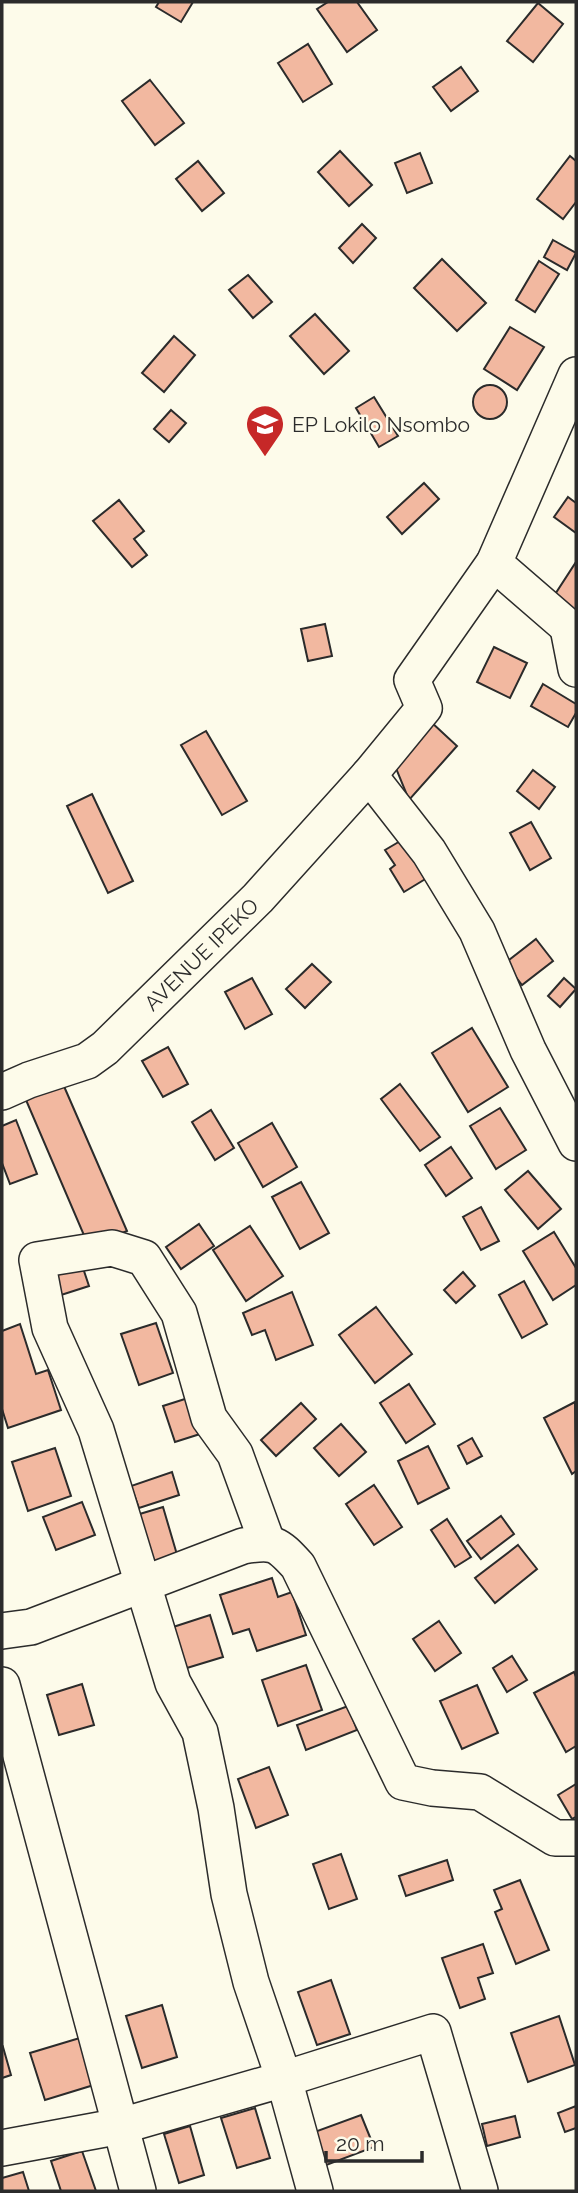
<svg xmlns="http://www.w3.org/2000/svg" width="578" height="2193" font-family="Raleway,sans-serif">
<rect width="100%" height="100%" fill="#fdfbea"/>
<g fill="#f2b8a0" stroke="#2b2b2b" stroke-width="2">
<path d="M159,2H193L181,22L156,7Z"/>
<path d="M328,2H357L377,30L347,52L317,9Z"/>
<path d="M538,3L563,24L533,62L507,41Z"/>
<path d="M308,44L332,84L303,102L278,63Z"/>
<path d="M461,67L478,91L451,111L433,87Z"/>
<path d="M150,80L184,123L155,145L122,101Z"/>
<path d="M340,151L372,185L349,206L318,172Z"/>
<path d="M420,153L432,183L407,193L395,163Z"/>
<path d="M570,156L576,161V202L563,219L537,199Z"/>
<path d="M198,161L224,193L202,211L176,179Z"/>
<path d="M362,224L376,238L353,263L339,248Z"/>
<path d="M553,240L576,253L567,270L544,257Z"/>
<path d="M442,259L486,303L457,331L414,288Z"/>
<path d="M539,261L559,274L535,312L516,300Z"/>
<path d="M248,275L272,302L253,318L229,290Z"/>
<path d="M315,314L349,351L324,374L290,336Z"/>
<path d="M510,327L544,347L517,390L484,369Z"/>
<path d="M174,336L195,355L164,392L142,373Z"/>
<circle cx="490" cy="402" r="17"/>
<path d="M374,397L398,436L379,447L356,408Z"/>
<path d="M171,410L186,423L169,442L154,429Z"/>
<path d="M424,483L439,499L402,534L387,517Z"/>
<path d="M568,497L576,503V533L554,517Z"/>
<path d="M119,500L144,531L134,539L147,555L132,567L93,521Z"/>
<path d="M576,562V615L552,599Z"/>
<path d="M325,624L332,656L308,661L301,629Z"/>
<path d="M494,647L527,663L510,698L477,682Z"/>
<path d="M543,684L576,704V713L568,727L531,706Z"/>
<path d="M430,721L457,746L409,800L393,761Z"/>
<path d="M206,731L247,801L222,815L181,745Z"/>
<path d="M533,770L555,787L539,809L517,791Z"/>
<path d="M92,794L133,881L108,893L67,806Z"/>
<path d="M531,822L551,858L530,870L510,833Z"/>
<path d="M402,840L427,878L404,892L390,869L395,865L385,850Z"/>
<path d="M536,939L553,961L522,985L505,963Z"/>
<path d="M312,964L331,982L305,1008L286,989Z"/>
<path d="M252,978L272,1014L245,1029L225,992Z"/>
<path d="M564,978L576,989L560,1007L548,996Z"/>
<path d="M472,1028L508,1087L468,1112L432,1053Z"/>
<path d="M168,1047L188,1084L163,1097L142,1061Z"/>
<path d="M63,1084L127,1231L89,1247L26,1100Z"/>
<path d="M400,1084L440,1137L420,1151L381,1099Z"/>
<path d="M500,1108L526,1150L496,1169L470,1126Z"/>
<path d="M211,1110L234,1148L215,1160L192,1122Z"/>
<path d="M16,1120L37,1174L10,1184L2,1163V1126Z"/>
<path d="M272,1123L297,1167L263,1187L238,1143Z"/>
<path d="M451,1147L472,1178L446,1196L425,1165Z"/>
<path d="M528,1171L561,1209L538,1229L505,1190Z"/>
<path d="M301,1182L329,1233L300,1249L272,1197Z"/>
<path d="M481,1207L499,1241L481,1250L463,1217Z"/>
<path d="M199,1224L214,1246L181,1269L166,1247Z"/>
<path d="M250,1226L283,1276L246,1301L213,1250Z"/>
<path d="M554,1232L576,1268V1285L553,1300L523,1251Z"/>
<path d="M82,1265L89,1286L58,1296L52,1275Z"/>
<path d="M463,1272L475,1286L456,1303L444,1290Z"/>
<path d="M524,1281L547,1324L522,1338L499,1295Z"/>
<path d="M292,1292L313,1345L276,1360L265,1330L252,1335L243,1313Z"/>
<path d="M376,1307L412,1354L375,1383L339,1335Z"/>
<path d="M156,1323L173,1373L139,1385L121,1334Z"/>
<path d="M20,1324L36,1374L48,1370L61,1410L8,1428L2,1409V1331Z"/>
<path d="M409,1384L435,1424L406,1443L380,1403Z"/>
<path d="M188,1398L200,1434L175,1442L163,1406Z"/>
<path d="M575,1402L576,1471L572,1474L544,1418Z"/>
<path d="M301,1403L316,1419L276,1456L261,1440Z"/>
<path d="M341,1424L366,1452L339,1476L314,1448Z"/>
<path d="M472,1438L482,1456L467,1464L458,1446Z"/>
<path d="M428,1446L449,1488L418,1504L398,1461Z"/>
<path d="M55,1448L71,1496L28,1511L12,1462Z"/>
<path d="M172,1472L179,1495L139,1508L131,1486Z"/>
<path d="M374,1485L402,1527L374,1545L346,1504Z"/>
<path d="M82,1502L95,1535L56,1550L43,1517Z"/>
<path d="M163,1507L178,1558L149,1567L133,1516Z"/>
<path d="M501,1516L514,1534L481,1559L467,1541Z"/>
<path d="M447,1519L471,1557L455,1567L431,1530Z"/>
<path d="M518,1545L537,1569L495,1603L475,1578Z"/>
<path d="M272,1578L278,1597L292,1592L306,1635L257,1651L249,1629L233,1634L220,1595Z"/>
<path d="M210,1615L223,1657L177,1671L164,1630Z"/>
<path d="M439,1621L461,1653L435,1671L413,1639Z"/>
<path d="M512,1656L527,1680L507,1692L493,1668Z"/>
<path d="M306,1665L322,1710L278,1726L262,1680Z"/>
<path d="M574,1672L576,1677V1746L566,1752L534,1693Z"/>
<path d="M82,1684L94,1725L59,1735L47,1695Z"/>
<path d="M477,1685L498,1733L462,1749L440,1701Z"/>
<path d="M348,1706L357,1730L306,1750L297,1725Z"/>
<path d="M269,1767L288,1815L256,1828L238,1779Z"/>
<path d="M576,1784V1817L572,1819L558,1795Z"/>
<path d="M341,1854L357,1899L329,1909L313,1864Z"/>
<path d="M447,1860L453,1880L406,1896L399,1876Z"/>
<path d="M520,1880L549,1950L516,1964L495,1912L502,1909L494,1890Z"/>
<path d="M483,1944L493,1973L478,1978L485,1999L460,2008L442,1958Z"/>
<path d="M331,1980L350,2034L317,2045L298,1992Z"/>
<path d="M162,2005L177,2057L142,2068L126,2016Z"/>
<path d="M559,2016L575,2065L528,2082L511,2033Z"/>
<path d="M83,2037L97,2084L45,2100L30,2053Z"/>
<path d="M3,2047L11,2075L2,2078V2048Z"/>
<path d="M576,2106V2128L565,2132L558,2113Z"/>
<path d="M255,2108L270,2158L237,2168L221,2118Z"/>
<path d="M361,2115L374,2147L321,2167L309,2134Z"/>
<path d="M515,2116L520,2137L487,2146L482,2124Z"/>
<path d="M190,2126L204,2175L179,2183L164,2134Z"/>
<path d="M82,2151L96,2191H61L51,2161Z"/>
<path d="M23,2172L29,2191H2V2178Z"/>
</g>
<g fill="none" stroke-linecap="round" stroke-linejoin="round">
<defs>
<g id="minor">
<path d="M494,563L576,634"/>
<path d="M568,628L576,669"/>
<path d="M369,775L429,852L477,931L528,1050L576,1143"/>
<path id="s1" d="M2,1092L29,1080L87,1061L105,1048L258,898L369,775L424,708L412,680L494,563L576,375"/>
<path d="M267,1542L235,1454L209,1418L179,1313L144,1258L112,1248L37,1260L50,1328L96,1430L173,1683L200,1732L216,1808L229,1894L251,1982L284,2079L315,2191"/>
<path d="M2,1631L31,1627L243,1546C274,1541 277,1543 298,1566L403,1782L432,1788L480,1792L555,1838H576"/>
<path d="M2,1685L138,2191"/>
<path d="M2,2148L121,2126L284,2079L433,2032L480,2191"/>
</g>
</defs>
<use href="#minor" stroke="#2b2b2b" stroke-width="38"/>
<use href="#minor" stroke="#fdfbea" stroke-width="35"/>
</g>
<defs>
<symbol id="school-pin" viewBox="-11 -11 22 30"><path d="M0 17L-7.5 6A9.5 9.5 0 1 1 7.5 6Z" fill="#c62828" stroke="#fdfbea"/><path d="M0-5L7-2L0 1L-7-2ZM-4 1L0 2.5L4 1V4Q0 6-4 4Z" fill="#fff"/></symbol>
</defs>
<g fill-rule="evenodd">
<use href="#school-pin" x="243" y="402" width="44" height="60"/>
</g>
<g text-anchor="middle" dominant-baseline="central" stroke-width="5" stroke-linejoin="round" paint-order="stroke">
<g font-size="21" fill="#2b2b2b" stroke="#fdfbea" text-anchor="start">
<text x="292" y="424">EP Lokilo Nsombo</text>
</g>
<g font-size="21" fill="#2b2b2b" stroke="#fdfbea">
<text stroke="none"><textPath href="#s1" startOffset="247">AVENUE IPEKO</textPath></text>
</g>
</g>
<rect width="578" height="2193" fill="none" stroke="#2b2b2b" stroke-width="7"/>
<path d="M326 2151v10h96v-10" fill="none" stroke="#2b2b2b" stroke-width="3.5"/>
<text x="336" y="2151" font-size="21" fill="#2b2b2b" stroke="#fdfbea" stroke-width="5" paint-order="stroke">20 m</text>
</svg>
